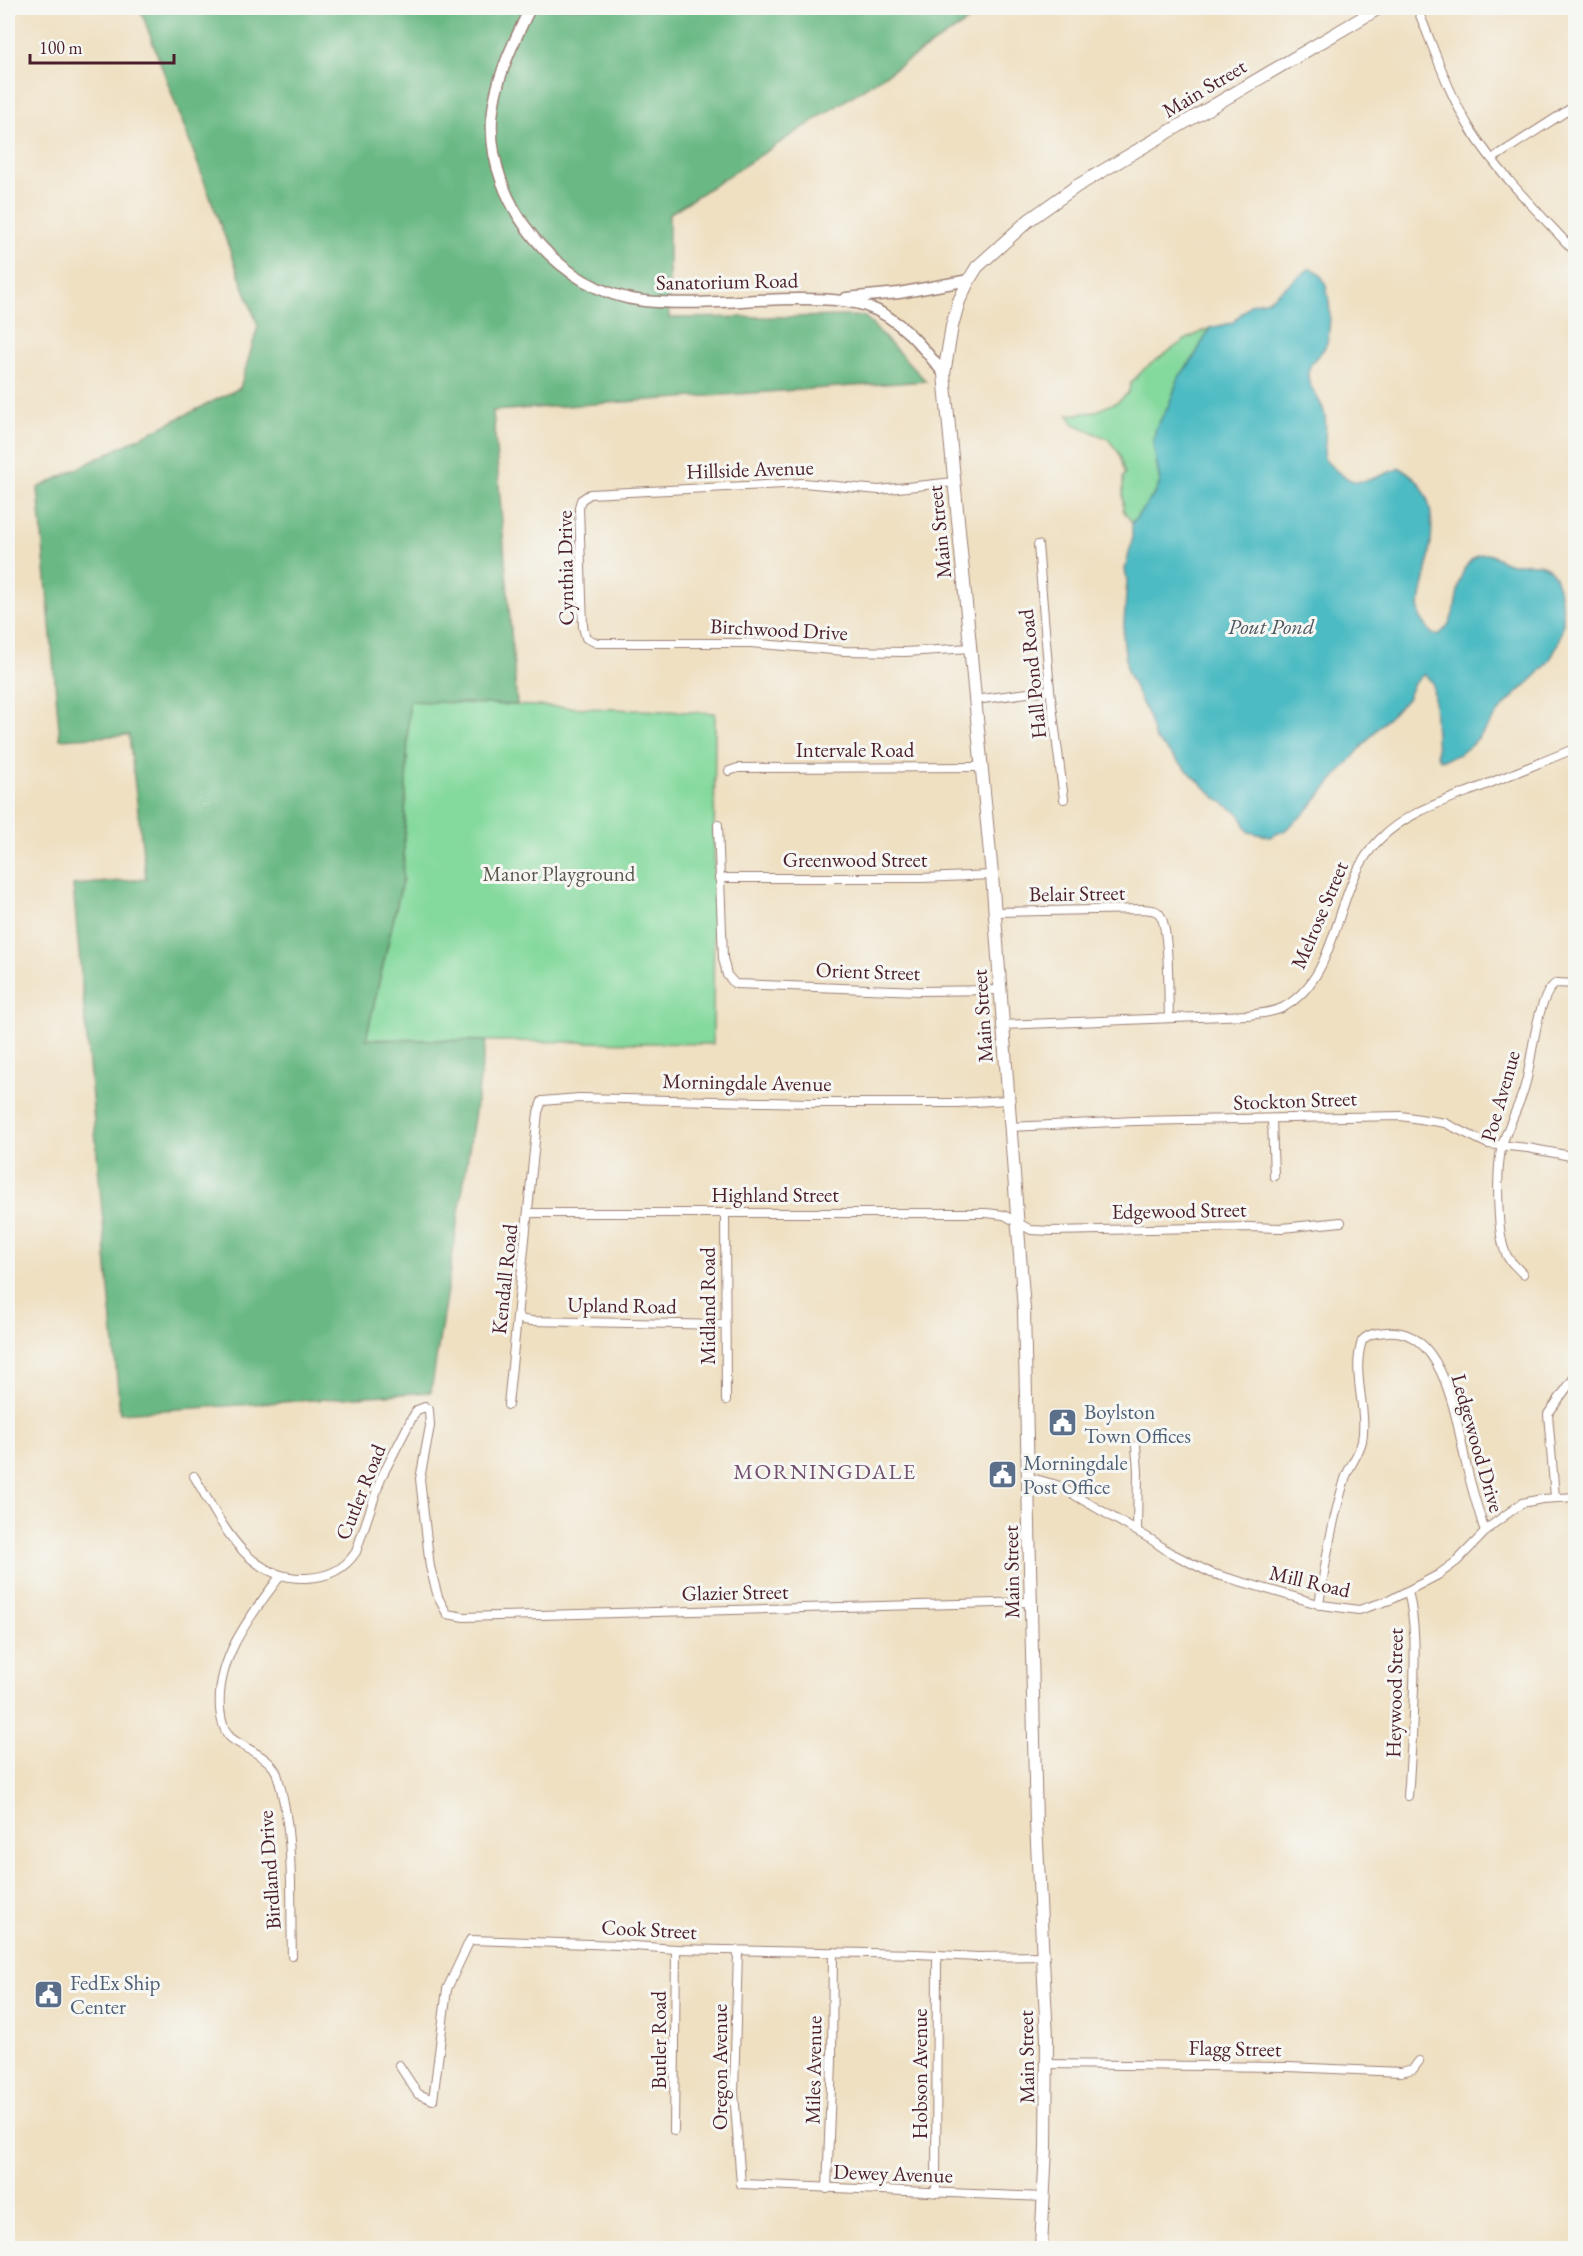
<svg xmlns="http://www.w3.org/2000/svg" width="1583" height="2256" font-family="'EB Garamond',serif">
<rect width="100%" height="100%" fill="#f6f6f2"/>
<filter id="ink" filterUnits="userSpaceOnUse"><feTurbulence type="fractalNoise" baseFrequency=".0167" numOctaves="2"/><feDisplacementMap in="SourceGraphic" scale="12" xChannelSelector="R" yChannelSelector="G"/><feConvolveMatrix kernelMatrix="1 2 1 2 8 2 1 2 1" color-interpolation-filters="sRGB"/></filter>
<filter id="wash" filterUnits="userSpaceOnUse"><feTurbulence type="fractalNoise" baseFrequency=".008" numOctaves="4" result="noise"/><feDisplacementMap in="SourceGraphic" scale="24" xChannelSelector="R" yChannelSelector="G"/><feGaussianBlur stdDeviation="1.35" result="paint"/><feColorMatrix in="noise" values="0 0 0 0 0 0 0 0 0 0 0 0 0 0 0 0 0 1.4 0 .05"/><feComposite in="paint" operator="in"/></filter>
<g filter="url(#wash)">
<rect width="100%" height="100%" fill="#efe0c2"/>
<g fill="#84d99d" stroke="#677c64" stroke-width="1.5">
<path d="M1210,328L1193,359L1179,377L1169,405L1156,428L1153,443L1160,482L1156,492L1132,523L1123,510V478L1125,473L1119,453L1108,439L1074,424L1068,415L1094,412L1119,401L1128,393L1131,383L1145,368L1185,340Z"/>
<path d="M409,701L715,713L713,1044L366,1039L403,878Z"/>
</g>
<path fill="#6bb984" stroke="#5a6c58" stroke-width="1.5" d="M140,8H969L975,17L669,214V318L864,316L926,381L493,411L517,705L409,701L403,878L366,1039L486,1041L431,1392L120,1413L73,885L146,879L129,735L60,739L38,488L240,388L258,326Z"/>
<path fill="#4dbbc3" stroke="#4c6d77" stroke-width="1.5" d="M1309,269C1333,267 1333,332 1325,347C1319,357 1309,361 1308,374C1307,387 1321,399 1324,412C1328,425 1324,445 1324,459C1356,492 1360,483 1400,468C1451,493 1427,565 1419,607L1420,617L1432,634L1438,635C1466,617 1448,573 1477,556C1491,548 1502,565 1515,564C1539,562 1554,562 1559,590C1564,612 1566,621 1558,643C1549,670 1523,685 1505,705C1491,720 1482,738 1465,750C1458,756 1450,758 1440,760L1437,755L1433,683L1424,674L1413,685L1407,699L1378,728L1304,814L1285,830L1270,837L1249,832L1239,814L1216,798L1155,739L1148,716L1127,671L1123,637L1127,581L1125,570L1132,541V523L1156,492L1160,482L1153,443L1156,428L1169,405L1179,377L1193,359L1210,328L1232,323L1251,304L1268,300Z"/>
</g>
<g filter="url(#ink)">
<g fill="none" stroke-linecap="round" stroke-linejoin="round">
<defs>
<g id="minor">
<path d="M1417,8C1434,48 1448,93 1471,130C1500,175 1540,214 1576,253"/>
<path d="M1492,159L1576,105"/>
<path d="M954,482L879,490L803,483L590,494L581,500L579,507L583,627L586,638L597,643H750L845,651L905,652L971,648"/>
<path d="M1038,545L1050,690L1064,799"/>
<path d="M975,700L1050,690"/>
<path d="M729,771L738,768L981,767"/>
<path d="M718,825L723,958L727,975L735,984L920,991L1000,990"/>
<path d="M719,878H923L992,875"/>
<path d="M994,912L1143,909C1149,910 1157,909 1160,915C1170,928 1168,998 1169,1017"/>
<path d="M1003,1025L1248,1015C1260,1013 1273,1013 1284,1007C1343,973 1332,886 1379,840C1406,812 1447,800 1483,786C1514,773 1545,761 1576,748"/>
<path d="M1272,1120L1274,1176"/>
<path d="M1010,1127L1135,1121L1401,1116L1445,1123L1488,1144L1528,1148L1576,1157"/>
<path d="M529,1213H986L1004,1215L1031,1230L1051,1231L1249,1227L1282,1228L1341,1222"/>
<path d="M725,1213L726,1400"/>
<path d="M1523,1274C1518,1268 1511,1263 1507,1256C1496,1236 1496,1164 1503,1142C1510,1122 1521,1102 1526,1082C1532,1060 1537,992 1557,983L1576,984"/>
<path d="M519,1316L523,1320L532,1321L725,1325"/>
<path d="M508,1405L538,1112L542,1101L579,1098L810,1103H957L1008,1100"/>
<path d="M1136,1446L1138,1471L1137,1531"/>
<path d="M194,1476C221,1521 245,1580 306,1578C328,1577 344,1570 356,1552L381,1478L412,1418L417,1410L425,1407L429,1410L430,1426L420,1479L430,1567L438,1597L447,1614L464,1617L1032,1602"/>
<path d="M1028,1477L1057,1485L1152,1540L1169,1552L1211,1573L1322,1605L1359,1610L1390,1600L1438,1575L1457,1561L1492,1525L1522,1503L1542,1499L1576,1497"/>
<path d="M1555,1497L1548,1414L1576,1375"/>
<path d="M281,1575C252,1614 216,1657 220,1709C221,1719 223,1731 231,1738C245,1749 271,1757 277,1774C295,1833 290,1895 292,1956"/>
<path d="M1408,1591C1416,1624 1415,1655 1414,1688C1413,1724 1411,1760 1408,1796"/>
<path d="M1319,1605C1325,1562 1332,1520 1345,1479C1349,1466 1359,1455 1362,1441C1368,1408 1351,1375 1362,1341C1368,1333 1378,1333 1387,1332C1445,1327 1457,1425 1466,1464C1471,1487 1478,1509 1485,1532"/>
<path d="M738,1951L734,2092L741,2184L1045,2197"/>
<path d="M1047,2064L1288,2067L1401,2072L1413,2069L1419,2061"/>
<path d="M399,2065L418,2094L433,2100L447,1989L470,1940L619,1945L676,1949L918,1954L978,1957L1043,1956"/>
<path d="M674,2131L676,1949"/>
<path d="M827,2189L832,2061L833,1952"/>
<path d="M936,2193L937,1955"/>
</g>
<g id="tertiary">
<path d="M530,8C513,44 495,78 492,119C487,203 559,292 644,301C695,306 747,299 799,299C822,299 843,299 866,306C899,317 923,347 944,374"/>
<path d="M846,298L899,293L969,280"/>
</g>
<path id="secondary" d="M1041,2248L1046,2148L1047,2038L1036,1824L1024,1310L992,875L944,374L952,326L959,301L969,280L977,267L1029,220L1077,186L1379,8"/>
</defs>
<use href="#minor" stroke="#9c8076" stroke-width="10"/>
<use href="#tertiary" stroke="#9c8076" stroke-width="13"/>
<use href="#secondary" stroke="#9c8076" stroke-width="14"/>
<use href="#minor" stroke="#fff" stroke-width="8"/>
<use href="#tertiary" stroke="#fff" stroke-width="10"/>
<use href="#secondary" stroke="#fff" stroke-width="12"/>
</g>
</g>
<defs>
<symbol id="civic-square" viewBox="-11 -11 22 22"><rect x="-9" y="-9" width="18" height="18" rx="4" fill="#5c6f8a" stroke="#f6f6f2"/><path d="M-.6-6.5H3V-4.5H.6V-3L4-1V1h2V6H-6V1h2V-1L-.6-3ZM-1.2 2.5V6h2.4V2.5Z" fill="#fff"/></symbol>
</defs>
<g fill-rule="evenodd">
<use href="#civic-square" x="1046" y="1406" width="33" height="33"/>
<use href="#civic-square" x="986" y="1458" width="33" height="33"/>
<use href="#civic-square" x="32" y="1978" width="33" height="33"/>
</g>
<g text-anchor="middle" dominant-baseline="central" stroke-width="6" stroke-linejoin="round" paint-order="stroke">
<g font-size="21" fill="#4a1f2b" stroke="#f6f6f2">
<text transform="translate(1204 88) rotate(-31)">Main Street</text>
<text transform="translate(727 281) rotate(-1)">Sanatorium Road</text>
<text transform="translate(750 469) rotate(-2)">Hillside Avenue</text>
<text transform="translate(939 532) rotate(-96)">Main Street</text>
<text transform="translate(565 568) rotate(-91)">Cynthia Drive</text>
<text transform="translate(779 629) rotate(3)">Birchwood Drive</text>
<text transform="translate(1032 674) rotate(-96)">Hall Pond Road</text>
<text x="855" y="749">Intervale Road</text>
<text x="855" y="859">Greenwood Street</text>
<text transform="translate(1077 893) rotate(-1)">Belair Street</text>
<text transform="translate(1319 915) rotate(-67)">Melrose Street</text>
<text transform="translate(868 971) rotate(2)">Orient Street</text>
<text transform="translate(982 1016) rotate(-94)">Main Street</text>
<text transform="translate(747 1082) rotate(1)">Morningdale Avenue</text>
<text transform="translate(1500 1096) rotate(-74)">Poe Avenue</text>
<text transform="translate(1295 1100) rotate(-2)">Stockton Street</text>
<text x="775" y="1194">Highland Street</text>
<text transform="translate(1179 1210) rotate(-1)">Edgewood Street</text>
<text transform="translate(504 1279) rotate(-84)">Kendall Road</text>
<text transform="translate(622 1305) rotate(1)">Upland Road</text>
<text transform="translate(707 1306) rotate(-90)">Midland Road</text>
<text transform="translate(1478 1443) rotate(74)">Ledgewood Drive</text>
<text transform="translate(360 1492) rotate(-68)">Cutler Road</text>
<text transform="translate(1011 1572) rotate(-91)">Main Street</text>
<text transform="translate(1310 1581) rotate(13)">Mill Road</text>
<text transform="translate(735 1592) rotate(-1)">Glazier Street</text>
<text transform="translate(1394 1693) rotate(-89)">Heywood Street</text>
<text transform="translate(269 1870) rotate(-94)">Birdland Drive</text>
<text transform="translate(649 1929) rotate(3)">Cook Street</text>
<text transform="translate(658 2040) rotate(-90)">Butler Road</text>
<text transform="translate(1235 2048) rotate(1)">Flagg Street</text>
<text transform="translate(1026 2057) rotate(-91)">Main Street</text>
<text transform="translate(719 2067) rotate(-90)">Oregon Avenue</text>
<text transform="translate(813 2070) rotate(-89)">Miles Avenue</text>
<text transform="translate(919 2074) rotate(-90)">Hobson Avenue</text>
<text transform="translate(893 2173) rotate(2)">Dewey Avenue</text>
</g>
<g font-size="21" fill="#5b574d" stroke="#f6f6f2">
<text x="559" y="873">Manor Playground</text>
</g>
<g font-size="21" fill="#4e5e75" stroke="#f6f6f2" text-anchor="start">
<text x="1084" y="1411">Boylston<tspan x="1084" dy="24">Town Offices</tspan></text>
<text x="1023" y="1462">Morningdale<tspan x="1023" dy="24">Post Office</tspan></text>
<text x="70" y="1982">FedEx Ship<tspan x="70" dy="24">Center</tspan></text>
</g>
<g font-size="22" font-style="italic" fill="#4b5660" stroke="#f6f6f2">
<text x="1271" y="626">Pout Pond</text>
</g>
<g font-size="22" letter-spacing="1.5" fill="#734f6f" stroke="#f6f6f2">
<text x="825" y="1471">MORNINGDALE</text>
</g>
</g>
<rect width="1583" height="2256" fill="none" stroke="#f6f6f2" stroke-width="30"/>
<path d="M30 54v9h144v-9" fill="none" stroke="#4a1f2b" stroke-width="3"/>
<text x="39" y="54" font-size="18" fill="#4a1f2b" stroke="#f6f6f2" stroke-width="4.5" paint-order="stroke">100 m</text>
</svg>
